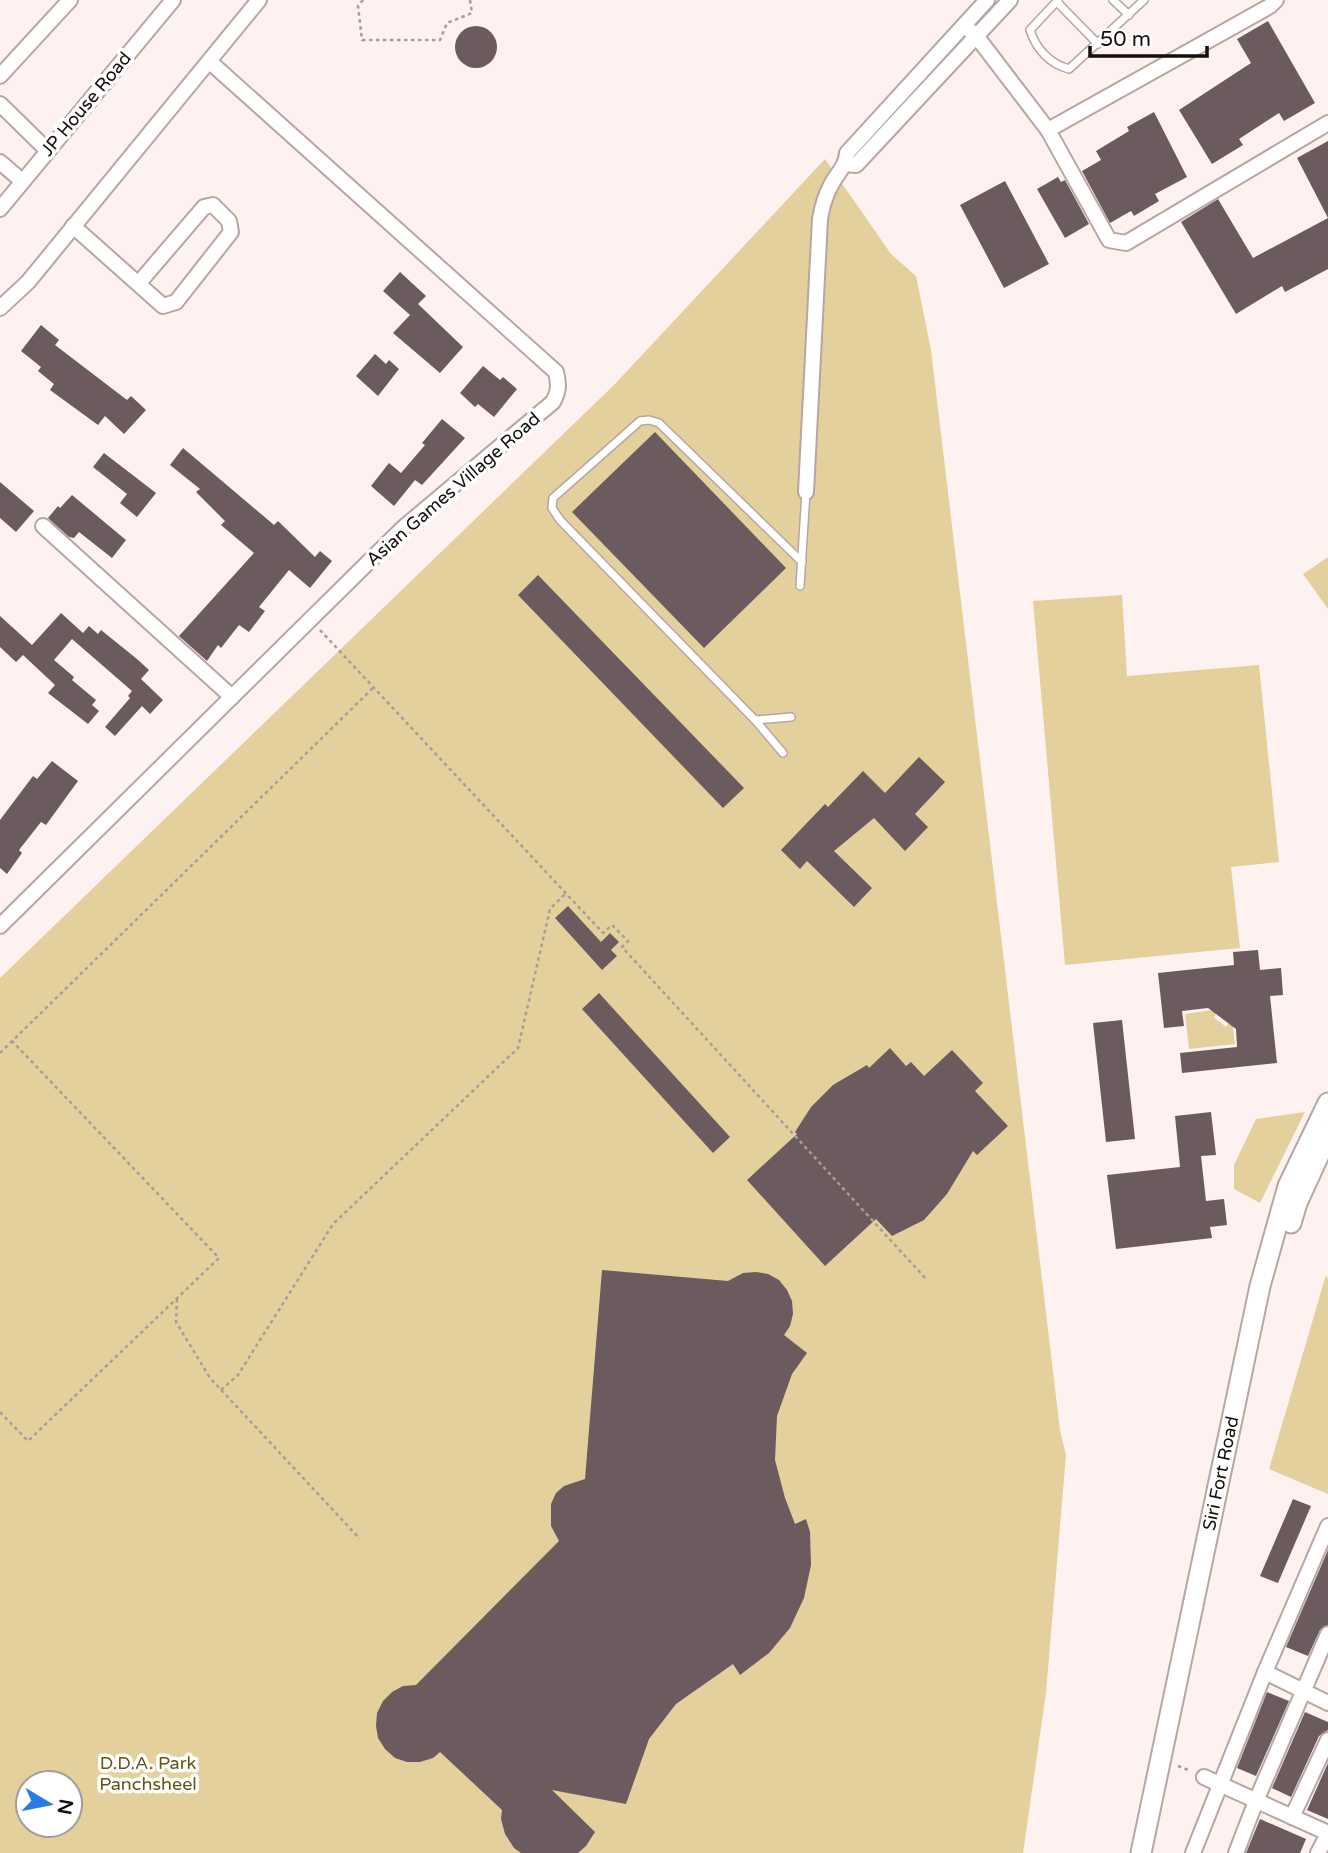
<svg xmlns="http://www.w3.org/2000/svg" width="1328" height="1853" font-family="'Varela Round',sans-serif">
<rect width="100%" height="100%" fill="#fdf2ef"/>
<g fill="#e3d09d" fill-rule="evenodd">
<path d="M825,159L891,254L916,276L931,350L1060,1430L1066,1455L1046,1693L1023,1853H0V978L614,385ZM28,1783H70V1825H28Z"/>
<path d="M1328,557V609L1303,574Z"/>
<path d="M1122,595L1127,676L1259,665L1279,862L1231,867L1240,948L1065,965L1033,601Z"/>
<path d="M1219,1009L1214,1017L1226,1027L1232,1019L1235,1044L1189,1049L1185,1014Z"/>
<path d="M1305,1112L1260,1203L1234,1189V1165L1256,1119Z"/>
<path d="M1326,1275L1328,1279V1494L1269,1469Z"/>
</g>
<g fill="#6b5b5e">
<path d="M1268,21L1315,103L1284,121L1279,113L1239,139L1243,145L1212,164L1179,110L1251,63L1237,39Z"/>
<circle cx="476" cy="47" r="21"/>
<path d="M1154,112L1187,177L1155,194L1159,201L1134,216L1131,211L1110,223L1082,171L1101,160L1096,151L1129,131L1127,127Z"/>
<path d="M1328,141V269L1285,292L1282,286L1236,314L1181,222L1218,199L1253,258L1328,218L1297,158Z"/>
<path d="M1058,177L1061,182L1065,180L1089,224L1065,238L1037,189Z"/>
<path d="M1005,181L1049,264L1004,288L960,205Z"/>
<path d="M400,272L426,296L418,304L463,347L440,373L393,333L410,315L383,291Z"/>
<path d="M41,325L59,340L55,345L127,400L131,396L146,410L124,434L105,416L98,425L50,390L54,384L38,371L41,367L21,351Z"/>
<path d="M375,354L386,364L389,360L399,369L378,396L356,376Z"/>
<path d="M483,366L500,380L503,377L517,389L494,417L478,404L475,407L460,393Z"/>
<path d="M442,419L465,438L422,485L415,480L394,506L371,486L389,463L401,473L425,445L422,443Z"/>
<path d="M655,432L786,568L704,648L572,512Z"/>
<path d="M183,448L274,525L278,521L315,557L320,551L332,561L310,588L289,570L259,607L265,611L249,632L239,625L221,648L218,645L207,661L179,636L254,553L221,525L225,521L196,492L200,489L170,465Z"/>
<path d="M104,453L156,493L137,517L120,503L127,494L93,467Z"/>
<path d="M0,482L34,511L16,532L0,518Z"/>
<path d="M72,495L126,540L112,558L79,532L74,538L69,537L48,518L58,506L60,508Z"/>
<path d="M538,575L744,788L723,808L518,595Z"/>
<path d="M61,613L83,633L89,626L98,634L101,630L137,659L149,670L141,679L163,700L150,714L142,706L115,736L105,727L130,698L128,696L132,691L72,639L54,660L74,677L72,680L96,700L92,705L99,711L88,724L48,693L55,685L23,655L16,662L0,647V616L32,645Z"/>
<path d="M919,757L945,782L915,814L928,827L905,851L874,818L834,851L872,888L854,907L807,861L800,869L781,850L825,804L828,807L863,771L885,793Z"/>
<path d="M52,761L78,781L46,825L41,822L19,850L22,853L7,874L0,868V820L33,776L37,779Z"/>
<path d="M568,906L601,942L610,933L619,942L611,950L617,956L602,970L555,918Z"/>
<path d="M1258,950L1260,970L1281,968L1283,995L1270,996L1277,1063L1182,1073L1180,1053L1237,1047L1236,1029L1208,1008L1182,1011L1184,1026L1164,1028L1158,973L1234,965L1233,952Z"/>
<path d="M599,993L730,1137L713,1153L582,1009Z"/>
<path d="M1122,1020L1135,1139L1106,1142L1093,1023Z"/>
<path d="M890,1048L906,1066L911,1062L924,1076L952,1050L983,1083L975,1091L1008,1126L977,1155L973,1151L947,1194L924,1220L892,1236L876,1219L825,1266L747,1180L797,1134L795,1132L811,1107L833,1085L867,1065L869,1068Z"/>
<path d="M1211,1112L1216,1155L1201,1156L1206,1201L1224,1199L1227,1225L1210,1227L1212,1238L1116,1249L1107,1175L1180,1167L1175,1116Z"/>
<path d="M602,1270L728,1281L743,1273L756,1272L768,1274L779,1280L787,1290L792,1301L793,1314L790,1326L784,1335L807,1353L792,1374L777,1416L775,1460L785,1498L795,1524L806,1519L810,1532L811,1565L804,1598L790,1628L769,1653L740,1675L733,1664L676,1704L649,1739L626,1804L552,1790L595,1832L586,1846L578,1853H521L514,1848L505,1834L501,1819L502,1810L440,1752L433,1758L420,1762H407L395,1758L385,1749L378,1738L376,1726L377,1713L383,1701L392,1692L403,1686L416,1685L559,1541L551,1526V1504L556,1493L564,1486L585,1479Z"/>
<path d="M1293,1499L1311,1506L1278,1583L1260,1576Z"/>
<path d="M1328,1550V1625L1320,1630L1308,1656L1286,1647Z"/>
<path d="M1267,1692L1289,1701L1256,1776L1237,1768Z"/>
<path d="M1305,1712L1328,1722V1730L1319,1736L1291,1797L1272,1788Z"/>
<path d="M1328,1763V1819L1307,1810Z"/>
<path d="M1260,1819L1306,1839L1300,1853H1246Z"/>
</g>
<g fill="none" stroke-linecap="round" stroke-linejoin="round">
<defs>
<g id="lane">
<path d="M1058,0L1030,30C1036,49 1050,64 1069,69L1144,0"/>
<path d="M1113,0L1129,15"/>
<path d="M1057,2L1098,44"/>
<path d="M800,586L806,492"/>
<path d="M755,720L560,520L552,508L553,498L640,421L649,420L659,423L802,562"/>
<path d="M783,753L755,720L791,717"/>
</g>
<g id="street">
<path d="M965,26L977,37L1048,130L1109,240L1126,243L1328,123"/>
<path d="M0,76L70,0"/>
<path d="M0,104L47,150"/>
<path d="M1048,130L1270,6L1276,0"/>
<path d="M0,162L22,181"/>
<path d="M846,164L856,165L1010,0"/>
<path d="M0,209L173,0"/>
<path d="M73,226L163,306L176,302L231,232L229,221L213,205L204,207L138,284"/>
<path d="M0,308L28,282L259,0"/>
<path d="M806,492L820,219C822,207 825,196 831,185C837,173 846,167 847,153L987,0"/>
<path d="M43,526L232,697"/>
<path d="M0,926L403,528L553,402C559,391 559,384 556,372L210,62"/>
<path d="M1265,1672L1328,1703"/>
<path d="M1204,1777L1328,1833"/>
<path d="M1292,1817L1328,1740"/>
<path d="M1193,1853L1265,1672L1328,1526"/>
<path d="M1236,1853L1256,1801L1328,1634"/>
<path d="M1318,1853L1328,1834"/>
</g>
<g id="secondary">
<path d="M1291,1223L1297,1203L1328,1135"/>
<path id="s1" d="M1141,1853L1260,1286L1288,1186L1328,1103"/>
</g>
</defs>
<use href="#lane" stroke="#b7a6a2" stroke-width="10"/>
<use href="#street" stroke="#b7a6a2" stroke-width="18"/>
<use href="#secondary" stroke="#b7a6a2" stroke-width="23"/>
<g stroke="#a79e9b" stroke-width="2.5" stroke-dasharray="3.5 3.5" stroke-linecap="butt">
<path d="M363,0L358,6L362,40H440L447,23L472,13L470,0"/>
<path d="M320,630L603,933L612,925L628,941L622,947L927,1280"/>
<path d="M0,1053L374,687"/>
<path d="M177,1299L176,1322L210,1378L360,1539"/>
<path d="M221,1390L238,1375L333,1224L518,1048L550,909L566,893"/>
<path d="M0,1412L28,1441L219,1258L12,1041"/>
<path d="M1178,1766L1191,1771"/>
</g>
<use href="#lane" stroke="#fff" stroke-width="7"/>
<use href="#street" stroke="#fff" stroke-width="14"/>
<use href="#secondary" stroke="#fff" stroke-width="19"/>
</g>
<g text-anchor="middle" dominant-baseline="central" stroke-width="7" stroke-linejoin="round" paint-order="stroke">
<g font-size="18" fill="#140e0d" stroke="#fff">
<text transform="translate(86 104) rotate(-50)">JP House Road</text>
<text transform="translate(453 489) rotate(-41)">Asian Games Village Road</text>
<text stroke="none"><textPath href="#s1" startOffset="388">Siri Fort Road</textPath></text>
</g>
<g font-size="18" fill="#675315" stroke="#fff">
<text x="148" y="1763">D.D.A. Park<tspan x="148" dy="21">Panchsheel</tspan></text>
</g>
</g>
<g transform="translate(49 1804) rotate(100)"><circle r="33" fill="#ffffff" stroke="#a19f9e" stroke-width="2"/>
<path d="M0-5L12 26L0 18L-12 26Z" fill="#297ce7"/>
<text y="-10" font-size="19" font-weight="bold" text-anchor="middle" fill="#140e0d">N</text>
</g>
<path d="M1090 46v10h117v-10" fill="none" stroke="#140e0d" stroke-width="3.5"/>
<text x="1100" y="46" font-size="21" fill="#140e0d" stroke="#ffffff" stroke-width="5" paint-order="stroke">50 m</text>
</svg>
